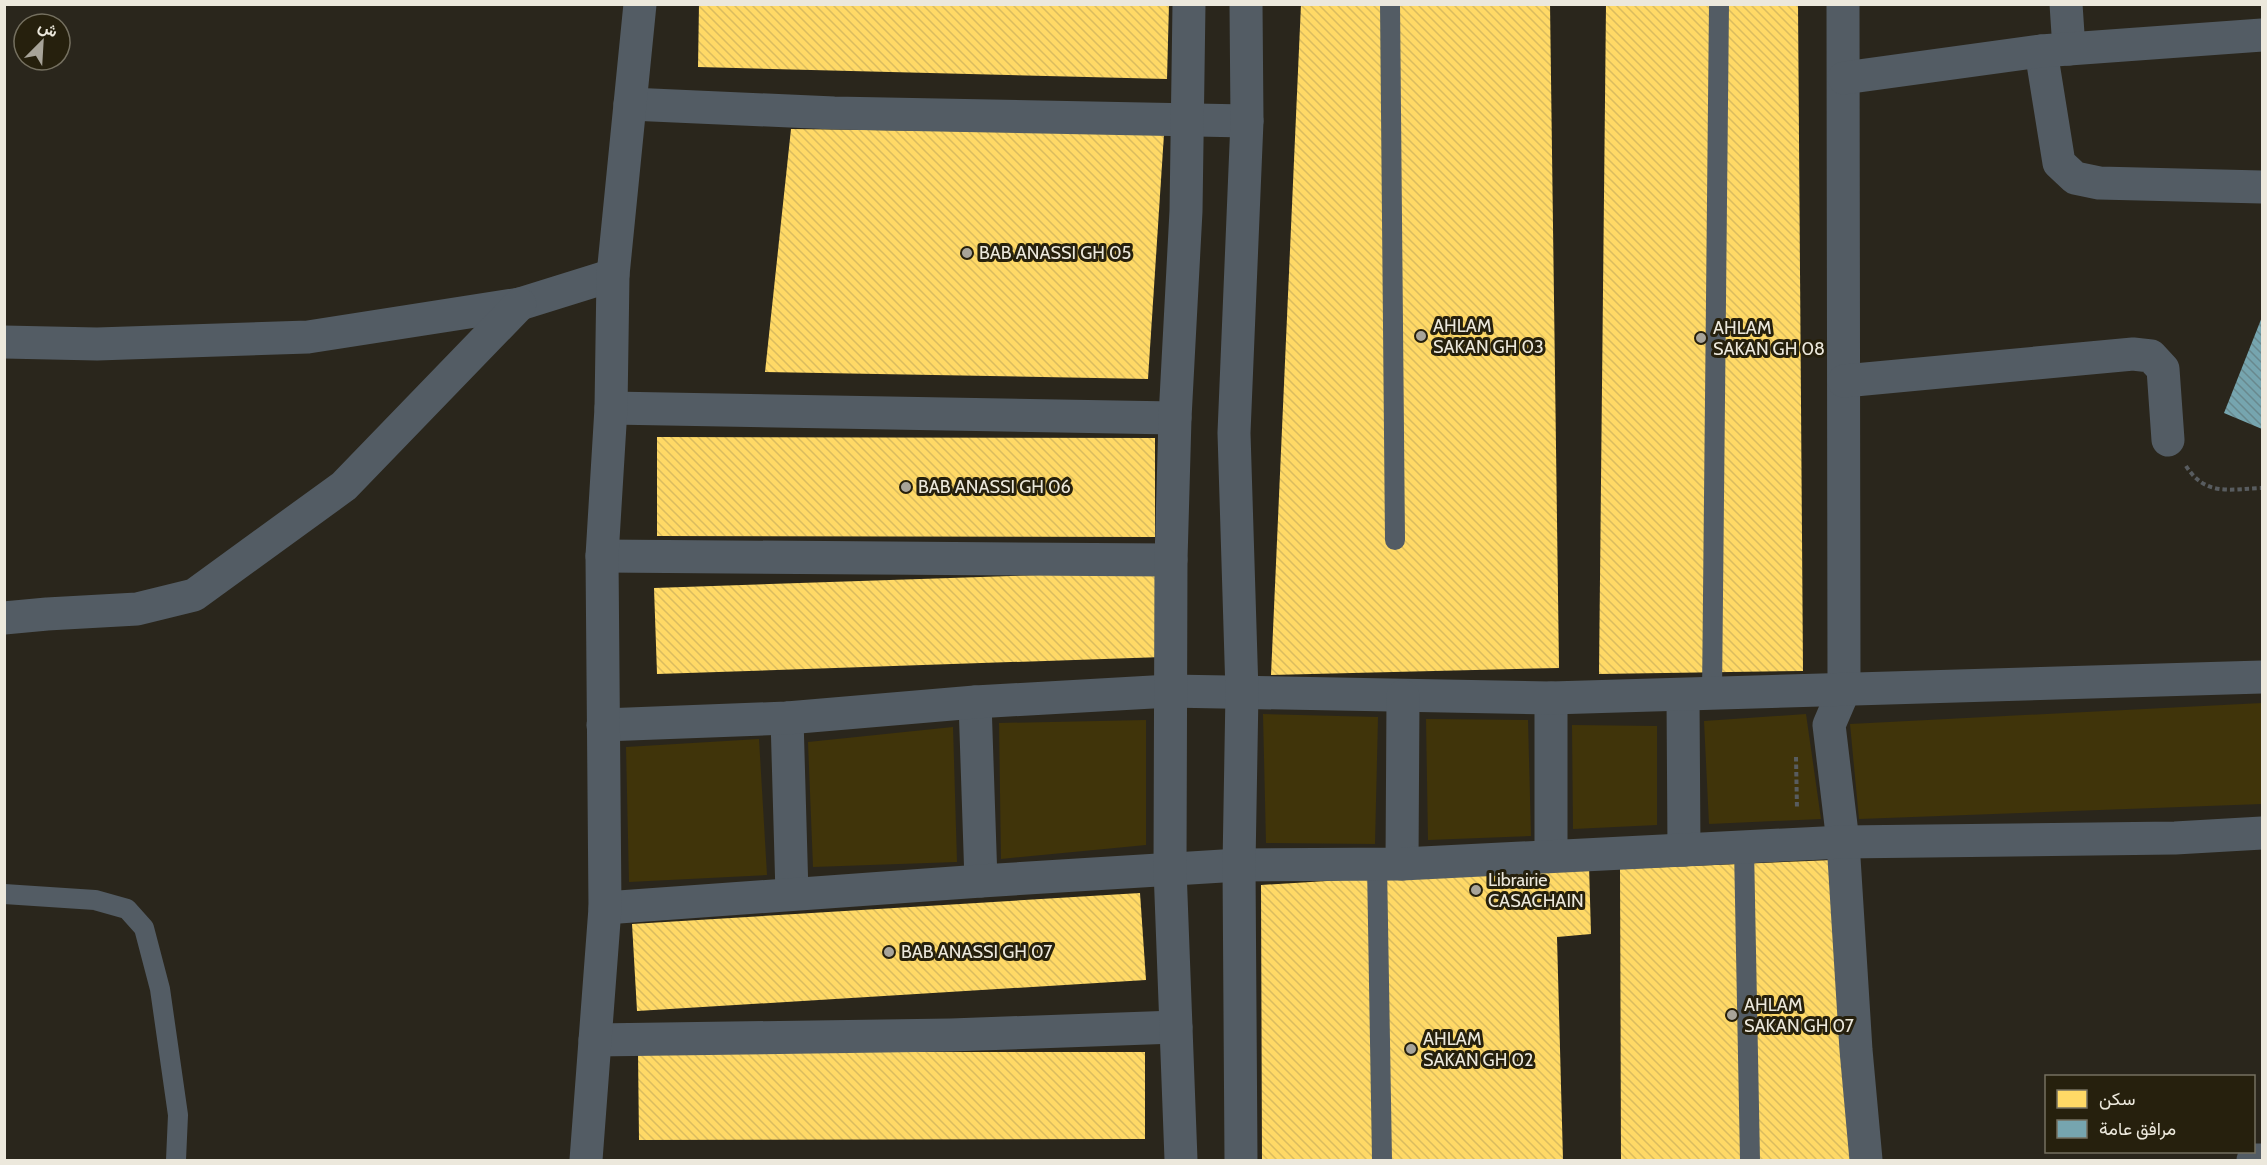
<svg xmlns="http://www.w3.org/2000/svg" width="2267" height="1165" font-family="Cabin,Vazirmatn,sans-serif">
<defs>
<pattern id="homes-back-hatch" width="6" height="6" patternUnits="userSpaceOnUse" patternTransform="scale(1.5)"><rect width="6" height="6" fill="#ffd966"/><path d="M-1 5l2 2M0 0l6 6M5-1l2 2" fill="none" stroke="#dabc5f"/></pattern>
<pattern id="public-back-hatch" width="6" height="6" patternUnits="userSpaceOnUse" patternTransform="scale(1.5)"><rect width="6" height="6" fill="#76a5af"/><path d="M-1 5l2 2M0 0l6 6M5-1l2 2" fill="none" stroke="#68888e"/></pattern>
</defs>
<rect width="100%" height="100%" fill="#2a261c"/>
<g fill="#40340a">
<path d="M2262,703V804L1859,819L1850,724Z"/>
<path d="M1263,714L1378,717L1375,844L1266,843Z"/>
<path d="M1806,714L1821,819L1709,824L1704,721Z"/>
<path d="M1426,719L1528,720L1531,836L1428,840Z"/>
<path d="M1146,720V845L1001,859L999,723Z"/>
<path d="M1572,725L1657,726V825L1573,829Z"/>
<path d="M953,727L957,862L813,867L808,742Z"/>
<path d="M759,739L767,875L629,882L626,747Z"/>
</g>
<g fill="url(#homes-back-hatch)">
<path d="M699,4H1169L1167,79L698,67Z"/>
<path d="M1301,4H1550L1559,668L1271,675Z"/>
<path d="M1606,4H1798L1803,671L1599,674Z"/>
<path d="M791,129L1164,134L1148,379L765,372Z"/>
<path d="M657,437L1155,438V537L657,536Z"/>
<path d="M1160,571L1163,657L657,674L654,588Z"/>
<path d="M1833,860L1854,1160H1621L1620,869Z"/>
<path d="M1589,865L1591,934L1557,937L1563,1160H1262L1261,885Z"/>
<path d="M1140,893L1146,980L637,1011L632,924Z"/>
<path d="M638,1052H1145V1139L639,1140Z"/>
</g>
<path fill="url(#public-back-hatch)" d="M2262,317V429L2224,413Z"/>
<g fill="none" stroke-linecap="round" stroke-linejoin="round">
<g stroke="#585c5f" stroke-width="4" stroke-dasharray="4.5 3" stroke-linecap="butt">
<path d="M2186,466C2206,497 2230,489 2262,488"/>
<path d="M1796,757L1797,809"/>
</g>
<g stroke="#535c64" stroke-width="20">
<path d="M1390,4L1395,540"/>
<path d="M1712,695L1719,4"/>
<path d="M1744,847L1750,1160"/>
<path d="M1377,864L1382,1160"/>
<path d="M4,894L95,900L127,909L144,928L160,989L178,1115L176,1160"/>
</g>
<g stroke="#535c64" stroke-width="33">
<path d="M1843,4L1844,690L1829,725L1843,842L1856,1050L1866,1160"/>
<path d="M2066,4L2069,49"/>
<path d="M2041,51L2059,163L2075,178L2099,183L2262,187"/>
<path d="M1844,78L2041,51L2262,35"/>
<path d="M630,104L834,113L1247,121"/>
<path d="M4,342L97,344L308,337L520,304L613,275"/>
<path d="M1844,381L2133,354L2151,356L2163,369L2168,440"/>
<path d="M611,408L1175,418"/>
<path d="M602,556L1171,560"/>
<path d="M4,618L47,614L137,609L194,595L344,486L520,304"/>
<path d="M1683,696L1684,850"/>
<path d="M1551,698V856"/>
<path d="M975,702L981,881"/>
<path d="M787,718L792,894"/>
<path d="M603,725L787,718L975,702L1170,691L1551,698L2262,677"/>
<path d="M1402,864L1403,696"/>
<path d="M605,908L981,881L1239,865L1402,864L1843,842L2175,838L2262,833"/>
<path d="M595,1040L951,1035L1176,1027"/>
<path d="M586,1160L605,908L602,556L611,408L613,275L640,4"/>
<path d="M1181,1160L1170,869L1171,560L1175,418L1186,211L1189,4"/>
<path d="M1241,1160L1239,865L1242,692L1234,433L1247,121L1246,4"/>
<path d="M2253,1160H2262"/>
</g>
</g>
<g fill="#a8a499" stroke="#26200d" stroke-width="2">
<circle cx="967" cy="253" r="6"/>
<circle cx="1421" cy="336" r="6"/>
<circle cx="1701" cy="338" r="6"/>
<circle cx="906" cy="487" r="6"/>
<circle cx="1476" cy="890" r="6"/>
<circle cx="889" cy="952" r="6"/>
<circle cx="1732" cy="1015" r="6"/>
<circle cx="1411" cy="1049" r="6"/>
</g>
<g text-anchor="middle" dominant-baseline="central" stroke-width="6" stroke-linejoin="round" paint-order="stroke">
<g font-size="18" fill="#ece8dc" stroke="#26200d" text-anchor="start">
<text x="979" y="253">BAB ANASSI GH 05</text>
<text x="1433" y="326">AHLAM<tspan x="1433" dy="21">SAKAN GH 03</tspan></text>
<text x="1713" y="328">AHLAM<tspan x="1713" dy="21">SAKAN GH 08</tspan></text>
<text x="918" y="487">BAB ANASSI GH 06</text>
<text x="1488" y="880">Librairie<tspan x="1488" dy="21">CASACHAIN</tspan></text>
<text x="901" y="952">BAB ANASSI GH 07</text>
<text x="1744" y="1005">AHLAM<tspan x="1744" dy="21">SAKAN GH 07</tspan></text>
<text x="1423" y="1039">AHLAM<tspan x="1423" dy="21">SAKAN GH 02</tspan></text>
</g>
</g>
<rect width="2267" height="1165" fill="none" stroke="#ece8dc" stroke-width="12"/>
<rect x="2045" y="1075" width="210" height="78" fill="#26200d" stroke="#757060" stroke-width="1.5"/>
<rect x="2057" y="1090" width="30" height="18" fill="#ffd966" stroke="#757060" stroke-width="1.5"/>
<text x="2099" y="1105" font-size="18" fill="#ece8dc">سكن</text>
<rect x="2057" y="1120" width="30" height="18" fill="#76a5af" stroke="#757060" stroke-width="1.5"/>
<text x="2099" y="1135" font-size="18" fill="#ece8dc">مرافق عامة</text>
<g transform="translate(42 42) rotate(24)"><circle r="28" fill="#26200d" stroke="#757060" stroke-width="1.5"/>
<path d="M0-4.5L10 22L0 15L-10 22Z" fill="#a8a499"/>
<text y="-9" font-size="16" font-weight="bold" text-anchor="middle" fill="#ece8dc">ش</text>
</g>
</svg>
